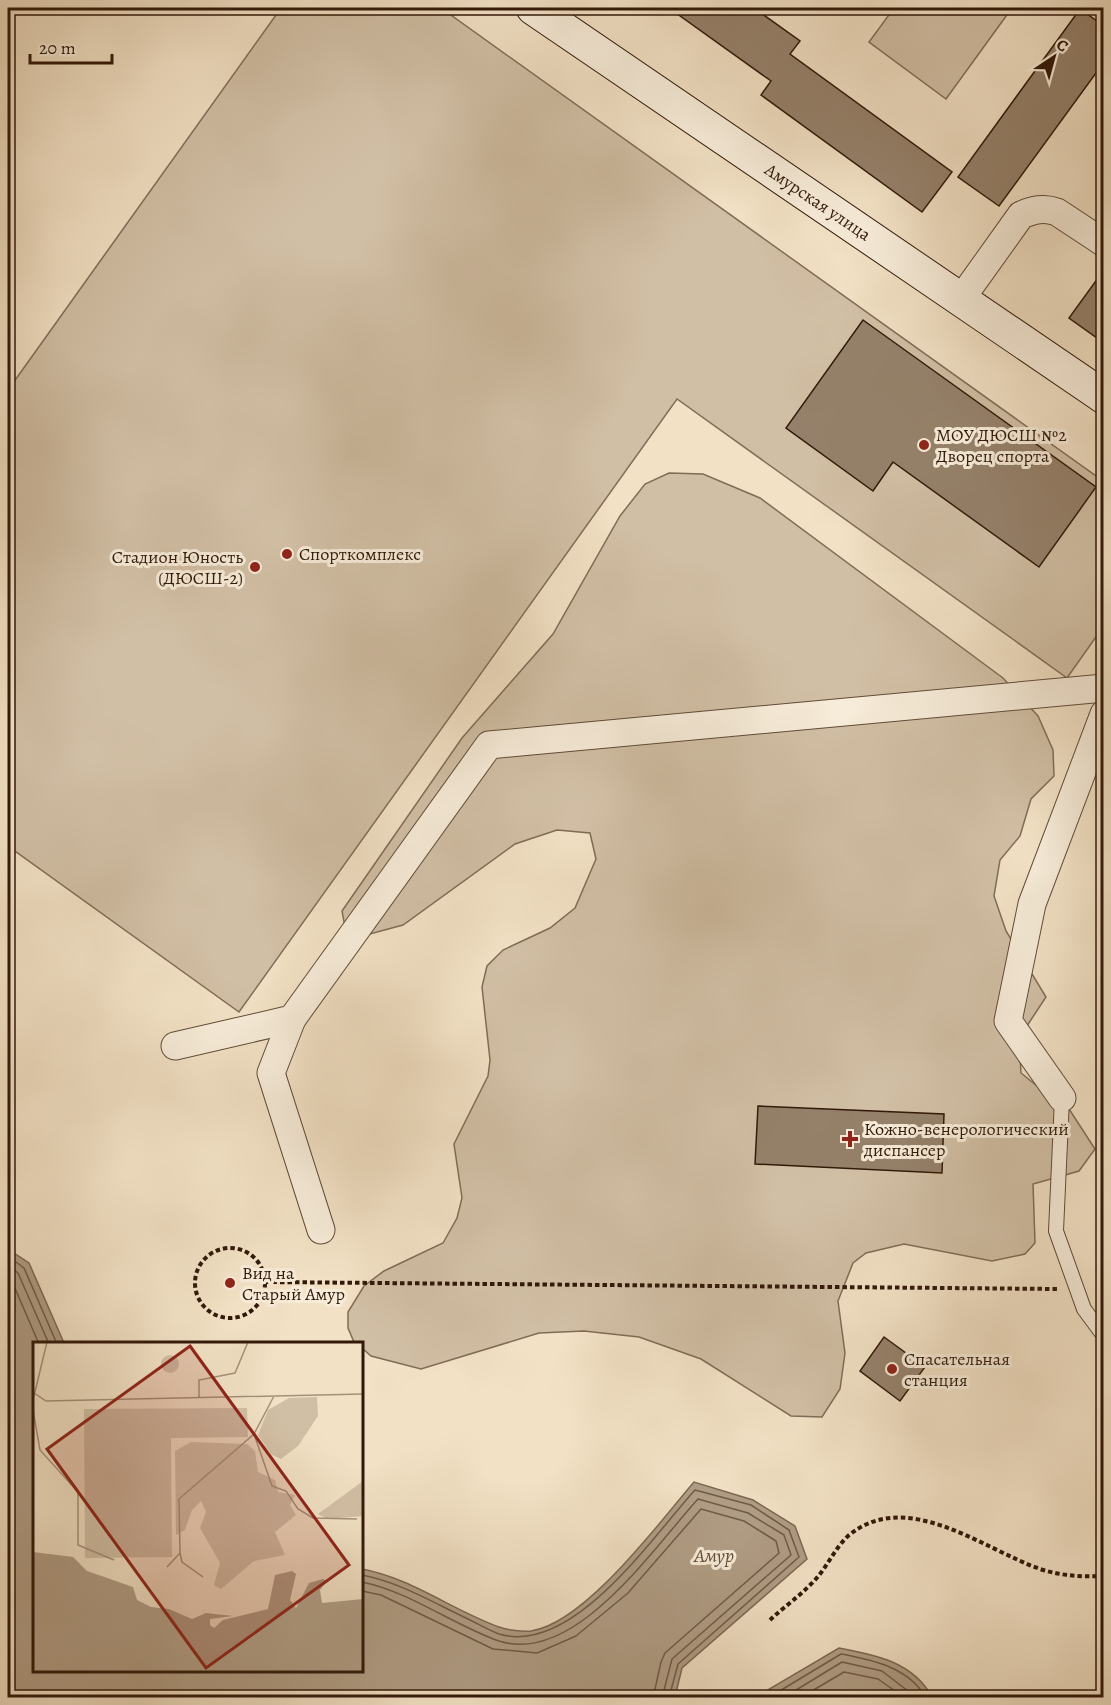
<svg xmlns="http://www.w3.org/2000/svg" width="1111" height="1705" font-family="Alegreya,serif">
<rect width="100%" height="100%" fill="#f2e1c5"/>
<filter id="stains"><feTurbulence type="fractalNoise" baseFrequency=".00333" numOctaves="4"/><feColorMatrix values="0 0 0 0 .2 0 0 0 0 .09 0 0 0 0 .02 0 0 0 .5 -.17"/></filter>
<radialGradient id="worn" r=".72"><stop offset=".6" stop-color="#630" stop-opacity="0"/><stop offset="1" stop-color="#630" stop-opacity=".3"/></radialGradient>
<g fill="#d1bfa5" stroke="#816c57" stroke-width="1.5">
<path d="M281,8H441L1103,481V627L1067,678L677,399L239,1012L8,846V390Z"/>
<path d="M894,8H1012L946,99L869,42Z"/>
<path d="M669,473L703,474L760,498L1003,678L1038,716L1053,750L1054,776L1031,799L1020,836L1000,860L994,896L1006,931L1046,997L1019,1038L1021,1073L1053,1099L1062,1098L1095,1149L1079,1171L1033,1184L1035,1243L1025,1254L992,1261L904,1244L866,1253L853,1263L838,1301L845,1353L840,1389L822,1417L791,1416L701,1359L639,1337L584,1331L539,1333L421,1369L371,1356L362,1348V1344L354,1342L348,1328V1312L364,1286L384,1271L443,1243L457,1218L462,1198L454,1144L488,1076L490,1060L482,987L487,966L503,950L550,928L575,908L596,859L590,833L557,830L515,844L403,925L366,935L345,927L342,911L462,738L553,634L620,516L645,484Z"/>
</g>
<g fill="#b09d85" stroke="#7d6853" stroke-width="1.5">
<path d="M8,1249L29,1263L64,1343L34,1344V1670H362V1569C411,1578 452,1610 499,1627C507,1630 523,1632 531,1631C585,1623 659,1523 694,1482L753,1500L795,1526L807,1559L682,1668L675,1697H8Z"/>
<path d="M839,1648C876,1655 913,1662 932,1697H756Z"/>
</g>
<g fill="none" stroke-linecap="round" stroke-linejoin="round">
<g stroke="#705b47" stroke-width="1.5">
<path d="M8,1256L24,1268L57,1344"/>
<path d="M8,1265L18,1273L49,1344"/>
<path d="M8,1276L11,1279L39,1344"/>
<path d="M362,1575C399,1582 432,1602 466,1618C477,1623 488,1630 499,1634C573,1656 652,1537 695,1490L751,1505L789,1530L799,1557L678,1664L669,1698"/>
<path d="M362,1582C410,1592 450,1623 496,1640C573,1669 654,1547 698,1499L748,1513L784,1535L791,1555L672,1659L662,1698"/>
<path d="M362,1591L381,1595L493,1649L537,1653L576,1636L628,1593L701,1509L744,1521L776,1541L779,1553L665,1653L661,1662L653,1698"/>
<path d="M768,1698L841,1654C872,1660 909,1667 926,1698"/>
<path d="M783,1698L842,1662L882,1671L917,1698"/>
<path d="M800,1698L844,1672L878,1679L905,1698"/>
</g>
</g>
<g fill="#95816b" stroke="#311909" stroke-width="1.5">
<path d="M669,8H754L800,41L790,54L952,172L922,212L761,95L771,81Z"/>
<path d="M1080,9L1104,26V62L999,206L958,177Z"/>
<path d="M1098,278L1104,282V343L1069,318Z"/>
<path d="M863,320L1096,487L1039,567L893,462L873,491L786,428Z"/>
<path d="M758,1106L944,1114L942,1173L755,1164Z"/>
<path d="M884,1337L925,1367L900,1401L860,1371Z"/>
</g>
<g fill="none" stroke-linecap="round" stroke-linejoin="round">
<defs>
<path id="lane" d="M1062,1098L1056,1231L1084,1309L1104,1336"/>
<g id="street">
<path d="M961,299L1021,215C1033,210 1044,207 1057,212L1104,243"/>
<path d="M292,1019L271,1073L321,1230"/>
<path d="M175,1046L292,1019L489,745L1104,688"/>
<path d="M1062,1098L1008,1021L1032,904L1104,714"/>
</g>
<path id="secondary" d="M533,8L1104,397"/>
</defs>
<use href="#lane" stroke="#614b38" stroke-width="16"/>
<use href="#street" stroke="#614b38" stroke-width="29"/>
<use href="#secondary" stroke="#311909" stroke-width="35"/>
<g stroke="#311909" stroke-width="4" stroke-dasharray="4.5 3" stroke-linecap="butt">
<circle cx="230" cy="1283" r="35"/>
<path d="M265,1282L1057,1289"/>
<path d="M770,1620C784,1607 801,1595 815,1580C827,1567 835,1548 848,1536C906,1487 983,1549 1040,1569C1062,1576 1081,1577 1104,1576"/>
</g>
<use href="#lane" stroke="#f7ecd9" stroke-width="14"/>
<use href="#street" stroke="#f7ecd9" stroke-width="27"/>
<use href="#secondary" stroke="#f7ecd9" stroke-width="33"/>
</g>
<g fill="#8f2418" stroke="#f7ecd9" stroke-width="2">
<circle cx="924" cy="445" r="6"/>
<circle cx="287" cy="554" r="6"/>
<circle cx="255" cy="567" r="6"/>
<path d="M847 1130h6v6h6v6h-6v6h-6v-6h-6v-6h6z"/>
<circle cx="230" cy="1283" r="6"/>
<circle cx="892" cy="1369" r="6"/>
</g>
<g text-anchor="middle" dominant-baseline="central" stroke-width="6" stroke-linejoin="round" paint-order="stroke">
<g font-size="18" fill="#311909" stroke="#f7ecd9">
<text transform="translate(818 202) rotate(34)">Амурская улица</text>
</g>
<g font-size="18" fill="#311909" stroke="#f7ecd9" text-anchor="start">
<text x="936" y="435">МОУ ДЮСШ №2<tspan x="936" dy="21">Дворец спорта</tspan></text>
<text x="299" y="554">Спорткомплекс</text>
<text x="243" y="557" text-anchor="end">Стадион Юность<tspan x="243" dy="21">(ДЮСШ-2)</tspan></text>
<text x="864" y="1129">Кожно-венерологический<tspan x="864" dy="21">диспансер</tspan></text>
<text x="242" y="1273">Вид на<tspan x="242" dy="21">Старый Амур</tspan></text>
<text x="904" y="1359">Спасательная<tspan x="904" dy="21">станция</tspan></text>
</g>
<g font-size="20" font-style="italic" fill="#644e3b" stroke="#f7ecd9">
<text x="714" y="1555">Амур</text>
</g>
</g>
<g transform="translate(33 1342)">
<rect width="330" height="330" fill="#f2e1c5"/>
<path d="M128 22a9 9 0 1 1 18 0a9 9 0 1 1-18 0ZM284,55L285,74L265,104L248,117L238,112L225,93L235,68L256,56ZM214,66L215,95L138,96L139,215L52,216L51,67ZM158,100L214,102L222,109L225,130L242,138L245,150L262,153L257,163L263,173L242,190L252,213L221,219L188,247L181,243L187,221L167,186L173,170L168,159L159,168L152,188L143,193L142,109ZM330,139V174L295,177L285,172Z" fill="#d1bfa5"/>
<path d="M0,210L40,215L54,229L100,245L104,258L118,265L136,267L159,277L173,271L200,274L177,277V283L181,286L190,278L235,267L242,233L259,229L263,232L257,258L263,266L276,241L290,237L294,239L287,248L289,261L330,257V330H0Z" fill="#b09d85"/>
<path fill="none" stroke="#a5917a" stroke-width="1.5" d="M1,51L13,59L330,52M1,54L14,0M166,56V38L202,31L215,0M0,68L7,108L45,150V203L81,218M221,92L239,144L253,149L265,167L280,176L324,177M147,211L149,220L170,235M134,225L147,211L146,157L221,92L241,54"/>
<path fill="#8f2418" fill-opacity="0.15" stroke="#8f2418" stroke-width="3" d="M157,4L316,223L173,326L14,107Z"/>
<rect width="330" height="330" fill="none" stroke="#311909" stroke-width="3"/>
</g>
<rect width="1111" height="1705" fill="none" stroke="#f2e1c5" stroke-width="30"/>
<rect x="9" y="9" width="1093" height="1687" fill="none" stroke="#311909" stroke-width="3"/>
<rect x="15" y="15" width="1081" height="1675" fill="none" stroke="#311909" stroke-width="1.5"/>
<g transform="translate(1054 57) rotate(36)" stroke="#f7ecd9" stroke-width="4.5" paint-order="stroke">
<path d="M0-4.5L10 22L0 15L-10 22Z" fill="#311909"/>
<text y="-9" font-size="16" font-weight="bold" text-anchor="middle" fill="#311909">С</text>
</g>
<path d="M30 54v9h82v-9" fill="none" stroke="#311909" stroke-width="3"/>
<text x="39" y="54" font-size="18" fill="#311909" stroke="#f7ecd9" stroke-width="4.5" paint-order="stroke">20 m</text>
<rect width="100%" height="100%" filter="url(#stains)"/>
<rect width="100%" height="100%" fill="url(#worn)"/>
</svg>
